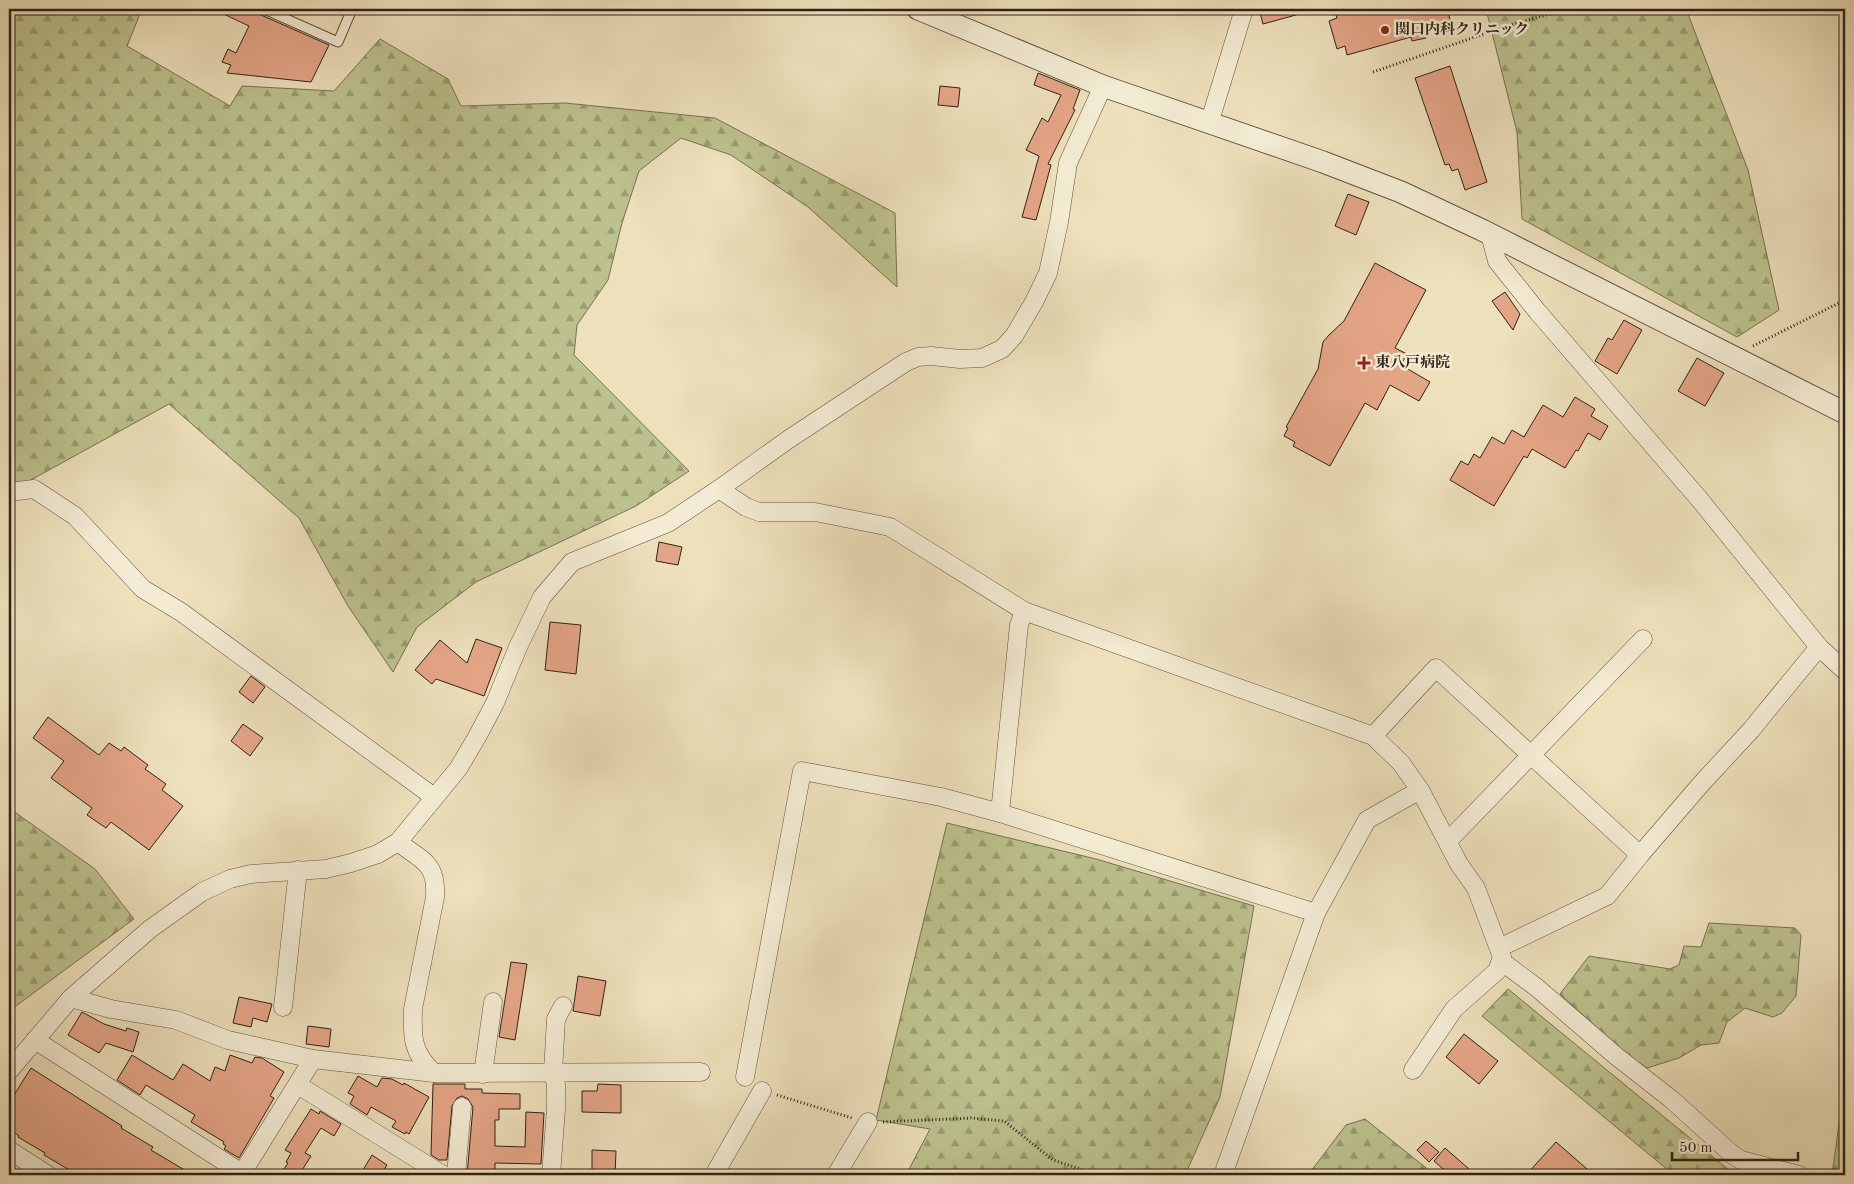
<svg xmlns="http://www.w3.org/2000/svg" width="1854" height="1184" font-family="'Old Standard TT','Noto Serif JP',serif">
<defs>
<pattern id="forest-firs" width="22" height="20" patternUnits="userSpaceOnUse" patternTransform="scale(1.25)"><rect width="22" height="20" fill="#bcc18d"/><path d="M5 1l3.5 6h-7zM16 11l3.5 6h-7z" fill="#999c72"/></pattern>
</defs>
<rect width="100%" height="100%" fill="#ede0bb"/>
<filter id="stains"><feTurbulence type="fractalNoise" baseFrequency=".004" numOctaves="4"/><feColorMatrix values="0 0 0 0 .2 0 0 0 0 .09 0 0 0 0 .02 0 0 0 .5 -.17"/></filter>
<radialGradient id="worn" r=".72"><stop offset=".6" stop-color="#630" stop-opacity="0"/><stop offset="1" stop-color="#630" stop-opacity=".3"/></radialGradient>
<g fill="url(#forest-firs)" stroke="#777152">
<path d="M9,9H142L127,46L230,106L242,86L334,91L380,39L448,79L461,106L565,103L715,118L895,213L897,287L808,207L731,155L681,138L639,171L622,223L608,280L577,325L574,355L689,471L636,506L476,582L417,627L393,672L348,606L299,518L169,404L9,492Z"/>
<path d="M1486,9H1686L1748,170L1779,310L1737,337L1522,219L1517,132Z"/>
<path d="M9,808L95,869L134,919L9,1011Z"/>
<path d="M947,823L1096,859L1254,906L1220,1097L1185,1175H906L930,1129L876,1120Z"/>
<path d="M1709,923L1795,928L1801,935L1796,996L1782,1013L1773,1017L1745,1008L1727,1022L1719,1043L1701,1045L1679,1058L1647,1068L1628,1056L1560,994L1589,956L1670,969L1679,965L1684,946L1701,947Z"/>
<path d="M1508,989L1735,1175H1674L1482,1016Z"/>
<path d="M1845,1083V1175H1832L1844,1088Z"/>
<path d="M1365,1119L1435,1175H1305H1308L1346,1125Z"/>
</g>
<g fill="#e4a587" stroke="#322117">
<path d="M213,9H254L261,15L329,45L311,82L227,73L231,65L222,62L228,49L236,53L249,26Z"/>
<path d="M1259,9H1302L1303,13L1263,24Z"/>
<path d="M1334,9H1447L1452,26L1425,33L1426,38L1412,41L1411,37L1347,55L1345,46L1337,49L1329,21L1337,18Z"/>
<path d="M1450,66L1487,182L1465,190L1458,169L1452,171L1449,164L1445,165L1415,78Z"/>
<path d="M1038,73L1080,90L1073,109L1075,110L1048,164L1051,165L1036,220L1022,217L1039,156L1026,150L1042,118L1048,122L1061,95L1034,85Z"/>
<path d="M940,86L960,88L958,107L938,105Z"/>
<path d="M1348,194L1369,202L1356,235L1335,226Z"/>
<path d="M1375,263L1426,290L1395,348L1407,354L1401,365L1430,382L1419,401L1390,385L1377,410L1365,403L1330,466L1293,446L1295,442L1284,436L1288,428L1286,427L1318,369L1323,342L1329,335L1344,321Z"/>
<path d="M1505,292L1520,314L1513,330L1492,301Z"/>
<path d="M1624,320L1642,330L1617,374L1595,361L1608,338L1612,340Z"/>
<path d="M1697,358L1724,373L1705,406L1678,391Z"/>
<path d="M1575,397L1595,409L1591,416L1608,426L1600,440L1588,433L1578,451L1576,450L1565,468L1532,449L1527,458L1524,456L1494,506L1450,480L1461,461L1468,465L1474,454L1480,458L1492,437L1504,444L1512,430L1524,437L1543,405L1563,417Z"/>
<path d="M659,542L682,547L678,565L656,561Z"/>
<path d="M550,622L581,625L576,674L545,670Z"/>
<path d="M476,639L502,648L484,696L436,679L432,684L415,670L440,640L467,663Z"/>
<path d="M251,676L265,687L253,703L239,692Z"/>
<path d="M48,717L99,755L109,743L121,751L124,747L148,765L145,769L166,784L162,790L183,806L149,850L111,822L106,828L87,815L92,808L51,778L64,761L33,738Z"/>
<path d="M243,724L263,738L250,756L231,741Z"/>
<path d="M511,962L527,964L515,1040L499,1037Z"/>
<path d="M578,976L606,981L600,1016L573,1011Z"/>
<path d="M239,997L272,1004L267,1022L253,1018L251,1027L233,1023Z"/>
<path d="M82,1012L104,1024L126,1031L127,1028L139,1032L133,1052L106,1043L99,1053L68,1035Z"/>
<path d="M308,1026L331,1029L329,1047L306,1044Z"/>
<path d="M1464,1034L1498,1061L1479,1084L1446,1057Z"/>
<path d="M132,1055L173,1080L183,1064L210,1081L215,1067L225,1071L230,1055L252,1063L255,1057L262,1058L284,1072L270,1096L274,1098L239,1158L224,1149L226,1146L223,1144L224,1142L191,1122L195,1115L146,1085L140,1095L117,1080Z"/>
<path d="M31,1068L122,1126L121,1128L153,1147L151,1150L193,1175H78L44,1155L45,1153L18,1137L19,1136L9,1129V1103Z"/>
<path d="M358,1076L377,1087L382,1078L392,1079L403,1085L404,1083L429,1097L409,1134L406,1132L405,1134L392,1127L396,1121L371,1107L367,1115L350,1104L354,1096L348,1093Z"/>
<path d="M433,1084H465V1089H482V1093L520,1094V1109H499V1120H495V1146L525,1147L526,1112L544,1113L541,1164L495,1163V1175H467L473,1107L468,1099L462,1096L457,1098L452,1106L447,1160H439L431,1155Z"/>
<path d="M598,1084L621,1085V1113L582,1112V1091H597Z"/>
<path d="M311,1109L319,1114L320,1111L341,1124L334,1136L321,1128L305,1153L311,1156L299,1175H280L288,1163L286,1162L291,1153L285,1150Z"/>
<path d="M1426,1141L1439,1152L1429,1162L1417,1150Z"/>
<path d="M1556,1142L1594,1175H1526Z"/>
<path d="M1445,1148L1476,1175H1450L1434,1161Z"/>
<path d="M592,1150L616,1151L615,1175H592Z"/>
<path d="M372,1155L387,1165L381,1175H360Z"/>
</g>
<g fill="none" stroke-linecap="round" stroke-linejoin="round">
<defs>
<path id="service" d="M264,9L338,42L352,9"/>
<g id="minor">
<path d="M1209,124L1244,9"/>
<path d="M1490,234L1497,261L1537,311L1700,500L1819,647"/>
<path d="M719,489L746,507L759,512H815L890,527L1024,611L1373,736L1401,763L1420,790L1367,820L1316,913L1223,1175"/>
<path d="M9,492L34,489L75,516L143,589L181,612L434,797"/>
<path d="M1373,736L1436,668L1640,855L1701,784L1751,730L1819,647L1845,671"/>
<path d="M1000,813L1019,625L1024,611"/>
<path d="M1448,841L1643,639"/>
<path d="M398,842C422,861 437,862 435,897L413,1009C412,1037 412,1053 434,1073"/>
<path d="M1499,948L1607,896L1640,855"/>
<path d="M1501,961L1536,987L1616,1056L1671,1099L1733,1155L1741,1160L1799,1175"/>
<path d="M71,998L111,1009L176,1020L228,1040L313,1059"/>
<path d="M283,1007L298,870"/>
<path d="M35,1040L245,1175"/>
<path d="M1413,1070L1454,1009L1497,971L1502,957L1476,888L1459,864L1420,790"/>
<path d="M9,1071L71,998L150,929L202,892L230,879L251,874L326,869L351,863L378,854L398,842L458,769L477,737L495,703L518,647L542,597L572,562L668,523L719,489L789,439L906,362L918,357L931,356L960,359L982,358L1002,349L1014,336L1034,302L1048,273L1059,222L1068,163L1103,86"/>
<path d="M483,1074L493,1002"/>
<path d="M745,1077L802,771L941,797L1000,813L1316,913"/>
<path d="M298,1085L443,1175"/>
<path d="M9,1150L48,1175"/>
<path d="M241,1175L313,1059L434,1073L701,1072"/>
<path d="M456,1175L462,1107"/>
<path d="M551,1175L556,1109V1085L553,1072L556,1019L563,1006"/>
<path d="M714,1175L762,1091"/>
<path d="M836,1175L868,1122"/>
</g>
<path id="tertiary" d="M918,9L1103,86L1323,162L1401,192L1482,230L1845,413"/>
</defs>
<use href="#service" stroke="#615140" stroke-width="11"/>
<use href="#minor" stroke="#615140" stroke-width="19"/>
<use href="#tertiary" stroke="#615140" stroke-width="23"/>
<g stroke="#322117" stroke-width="3" stroke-dasharray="1 2.5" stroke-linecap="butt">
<path d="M1373,72L1513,24L1568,9"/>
<path d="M1753,346L1845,300"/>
<path d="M777,1095L852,1118"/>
<path d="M883,1122L971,1118L1004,1121L1053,1160L1098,1175"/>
</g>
<use href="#service" stroke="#f3ebd3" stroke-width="9"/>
<use href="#minor" stroke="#f3ebd3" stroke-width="18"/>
<use href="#tertiary" stroke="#f3ebd3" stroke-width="21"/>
</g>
<g fill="#8f2418" stroke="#f3ebd3" stroke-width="2">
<circle cx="1385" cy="30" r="5"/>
<path d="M1361.5 355.5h5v5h5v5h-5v5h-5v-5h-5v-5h5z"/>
</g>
<g text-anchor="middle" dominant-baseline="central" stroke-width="5" stroke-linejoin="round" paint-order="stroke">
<g font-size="15" font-weight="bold" fill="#322117" stroke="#f3ebd3" text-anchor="start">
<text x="1395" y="30">関口内科クリニック</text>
<text x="1375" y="363">東八戸病院</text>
</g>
</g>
<rect width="1854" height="1184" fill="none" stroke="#ede0bb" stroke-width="30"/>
<rect x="10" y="10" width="1834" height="1164" fill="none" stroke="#322117" stroke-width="2.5"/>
<rect x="15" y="15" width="1824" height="1154" fill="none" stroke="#322117"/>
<path d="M1672 1152v8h126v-8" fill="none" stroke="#322117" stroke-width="2.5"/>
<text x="1679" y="1152" font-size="15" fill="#322117" stroke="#f3ebd3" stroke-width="4" paint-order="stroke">50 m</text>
<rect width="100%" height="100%" filter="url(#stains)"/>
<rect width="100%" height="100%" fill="url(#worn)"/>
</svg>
